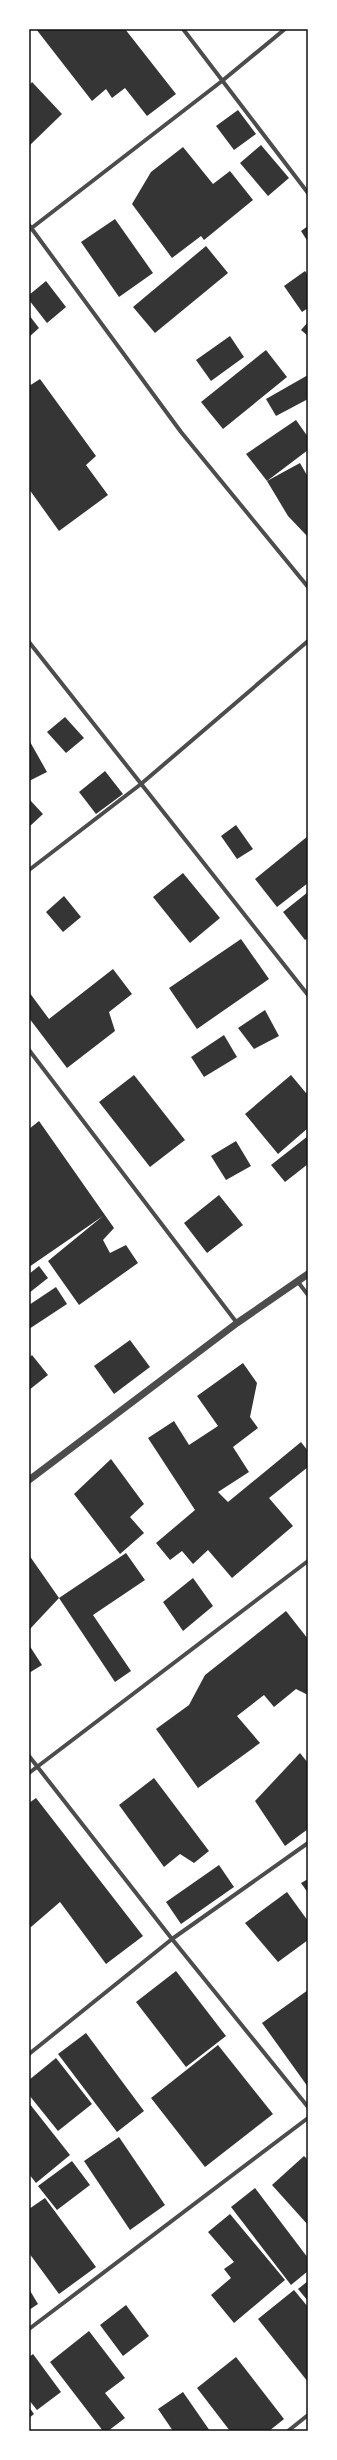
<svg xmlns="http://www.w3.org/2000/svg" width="337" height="2460" font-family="Karla,sans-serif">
<rect width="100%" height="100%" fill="#fff"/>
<g fill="#353535">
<path d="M36,29H125L176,94L147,116L125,88L112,98L106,89L92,101Z"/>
<path d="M32,82L62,114L29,146V86Z"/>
<path d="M238,110L256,134L234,150L216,126Z"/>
<path d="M261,145L289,178L268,196L240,163Z"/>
<path d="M183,147L213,184L230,171L253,200L204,240L201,236L172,258L132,204L151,172Z"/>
<path d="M115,219L153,273L119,297L81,242Z"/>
<path d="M308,226V242L301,231Z"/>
<path d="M206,246L228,273L155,333L133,307Z"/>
<path d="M305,271L308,275V308L302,312L284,286Z"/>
<path d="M46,281L66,307L47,323L29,300V295Z"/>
<path d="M29,315L39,328L29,337Z"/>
<path d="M308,322V336L301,330Z"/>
<path d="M230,336L244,357L211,381L196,360Z"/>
<path d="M266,350L287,377L223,429L201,402Z"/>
<path d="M308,375V399L276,416L266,399Z"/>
<path d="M40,379L96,456L86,465L108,495L59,531L29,489V386Z"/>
<path d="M296,420L308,437V450L267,481L246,454Z"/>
<path d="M300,463L308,477V537L288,516L267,481Z"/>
<path d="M65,717L84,738L66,753L47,732Z"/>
<path d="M29,740L47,772L29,781Z"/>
<path d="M105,771L123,794L96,814L79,792Z"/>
<path d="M29,799L43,814L29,827Z"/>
<path d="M236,825L253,849L237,859L221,836Z"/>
<path d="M308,836V883L277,907L255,879Z"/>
<path d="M183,873L220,918L190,943L153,897Z"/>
<path d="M308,892V938L305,940L283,912Z"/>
<path d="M64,896L81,917L63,932L46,912Z"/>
<path d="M241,939L269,979L197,1029L169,988Z"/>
<path d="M113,969L132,994L109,1012L115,1031L67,1068L29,1018V992L49,1019Z"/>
<path d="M265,1010L279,1036L254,1049L238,1028Z"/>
<path d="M224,1035L237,1057L204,1077L191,1057Z"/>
<path d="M134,1075L185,1140L150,1167L99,1102Z"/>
<path d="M291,1075L306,1093L308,1092V1128L278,1154L245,1114Z"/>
<path d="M39,1121L114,1228L103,1240L110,1253L126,1245L138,1263L79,1305L48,1261L103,1216L29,1267V1129Z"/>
<path d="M308,1136V1164L285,1182L271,1165Z"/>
<path d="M236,1141L251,1166L226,1180L211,1156Z"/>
<path d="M219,1195L243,1225L207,1253L184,1223Z"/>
<path d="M39,1266L48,1278L29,1293V1274Z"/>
<path d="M56,1287L67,1304L29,1329V1305Z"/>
<path d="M130,1340L150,1367L114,1394L94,1366Z"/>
<path d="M32,1355L48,1375L29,1390V1358Z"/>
<path d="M243,1363L257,1383L250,1417L258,1428L233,1447L249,1472L218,1492L228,1502L301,1442L308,1451V1467L269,1498L293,1526L232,1578L208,1550L193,1564L182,1551L170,1560L156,1543L195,1510L148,1438L174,1421L189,1445L218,1426L197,1396Z"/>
<path d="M111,1459L144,1504L130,1517L144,1533L120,1554L74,1494Z"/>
<path d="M126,1553L145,1580L93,1615L131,1671L115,1682L59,1598Z"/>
<path d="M29,1555L59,1598L29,1630Z"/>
<path d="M193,1578L213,1606L183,1631L163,1602Z"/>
<path d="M286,1611L308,1639V1695L296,1689L274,1707L264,1695L237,1716L260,1743L198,1788L156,1729L189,1705L205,1675Z"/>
<path d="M29,1645L42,1665L29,1673Z"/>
<path d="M300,1753L308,1763V1829L285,1846L255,1801Z"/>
<path d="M154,1778L209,1851L194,1863L180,1854L164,1867L119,1805Z"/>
<path d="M36,1798L143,1936L106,1964L60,1902L31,1927L29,1925V1803Z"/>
<path d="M219,1865L234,1887L181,1924L166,1902Z"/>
<path d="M308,1879V1893L301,1883Z"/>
<path d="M287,1892L308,1921V1940L278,1962L245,1923Z"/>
<path d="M176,1971L226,2036L186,2067L136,2002Z"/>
<path d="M308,1990V2087L262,2023Z"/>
<path d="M86,2033L144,2111L117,2132L58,2054Z"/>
<path d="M218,2045L273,2114L205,2167L151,2098Z"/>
<path d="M56,2058L92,2104L58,2131L29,2095V2080Z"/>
<path d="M29,2103L70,2155L36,2183L29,2174Z"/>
<path d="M119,2137L165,2205L130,2230L84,2161Z"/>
<path d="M304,2156L308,2160V2225L272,2185Z"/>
<path d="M72,2161L90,2185L57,2210L38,2186Z"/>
<path d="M255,2188L308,2258V2271L291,2285L231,2207Z"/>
<path d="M45,2198L96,2267L59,2294L29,2253V2209Z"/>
<path d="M230,2214L285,2280L234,2323L211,2295L231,2278L224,2269L234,2262L208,2232Z"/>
<path d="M308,2281V2301L298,2289Z"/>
<path d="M29,2289L38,2304L29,2310Z"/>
<path d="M294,2290L308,2307V2382L258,2319Z"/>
<path d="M126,2305L149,2336L123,2356L100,2325Z"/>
<path d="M89,2331L125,2378L105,2393L125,2418L108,2431H103L50,2362Z"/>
<path d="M33,2354L61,2392L37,2410L29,2400V2357Z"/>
<path d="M236,2357L284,2419L269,2431H230L197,2388Z"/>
<path d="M183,2392L210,2431H173L158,2409Z"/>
<path d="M29,2407L34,2414L29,2418Z"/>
</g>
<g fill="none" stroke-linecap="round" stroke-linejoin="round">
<g stroke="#4c4c4c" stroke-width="4">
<path d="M183,29L308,193"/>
<path d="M29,225L181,432L308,587"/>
<path d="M29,230L222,81L285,29"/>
<path d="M29,642L308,995"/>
<path d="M29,870L141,784L308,641"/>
<path d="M29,1050L237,1323"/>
<path d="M298,1282L308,1295"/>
<path d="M29,1756L172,1939L308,2107"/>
<path d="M29,1773L308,1561"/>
<path d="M29,2054L172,1939L308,1843"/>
<path d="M29,2329L308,2118"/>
<path d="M288,2431L308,2415"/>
</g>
<path stroke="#4c4c4c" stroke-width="7" d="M29,1480L237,1323L308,1274"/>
</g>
<rect width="337" height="2460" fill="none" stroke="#ffffff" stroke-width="60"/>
<rect x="30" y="30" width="277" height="2400" fill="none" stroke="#111" stroke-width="1.5"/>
</svg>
